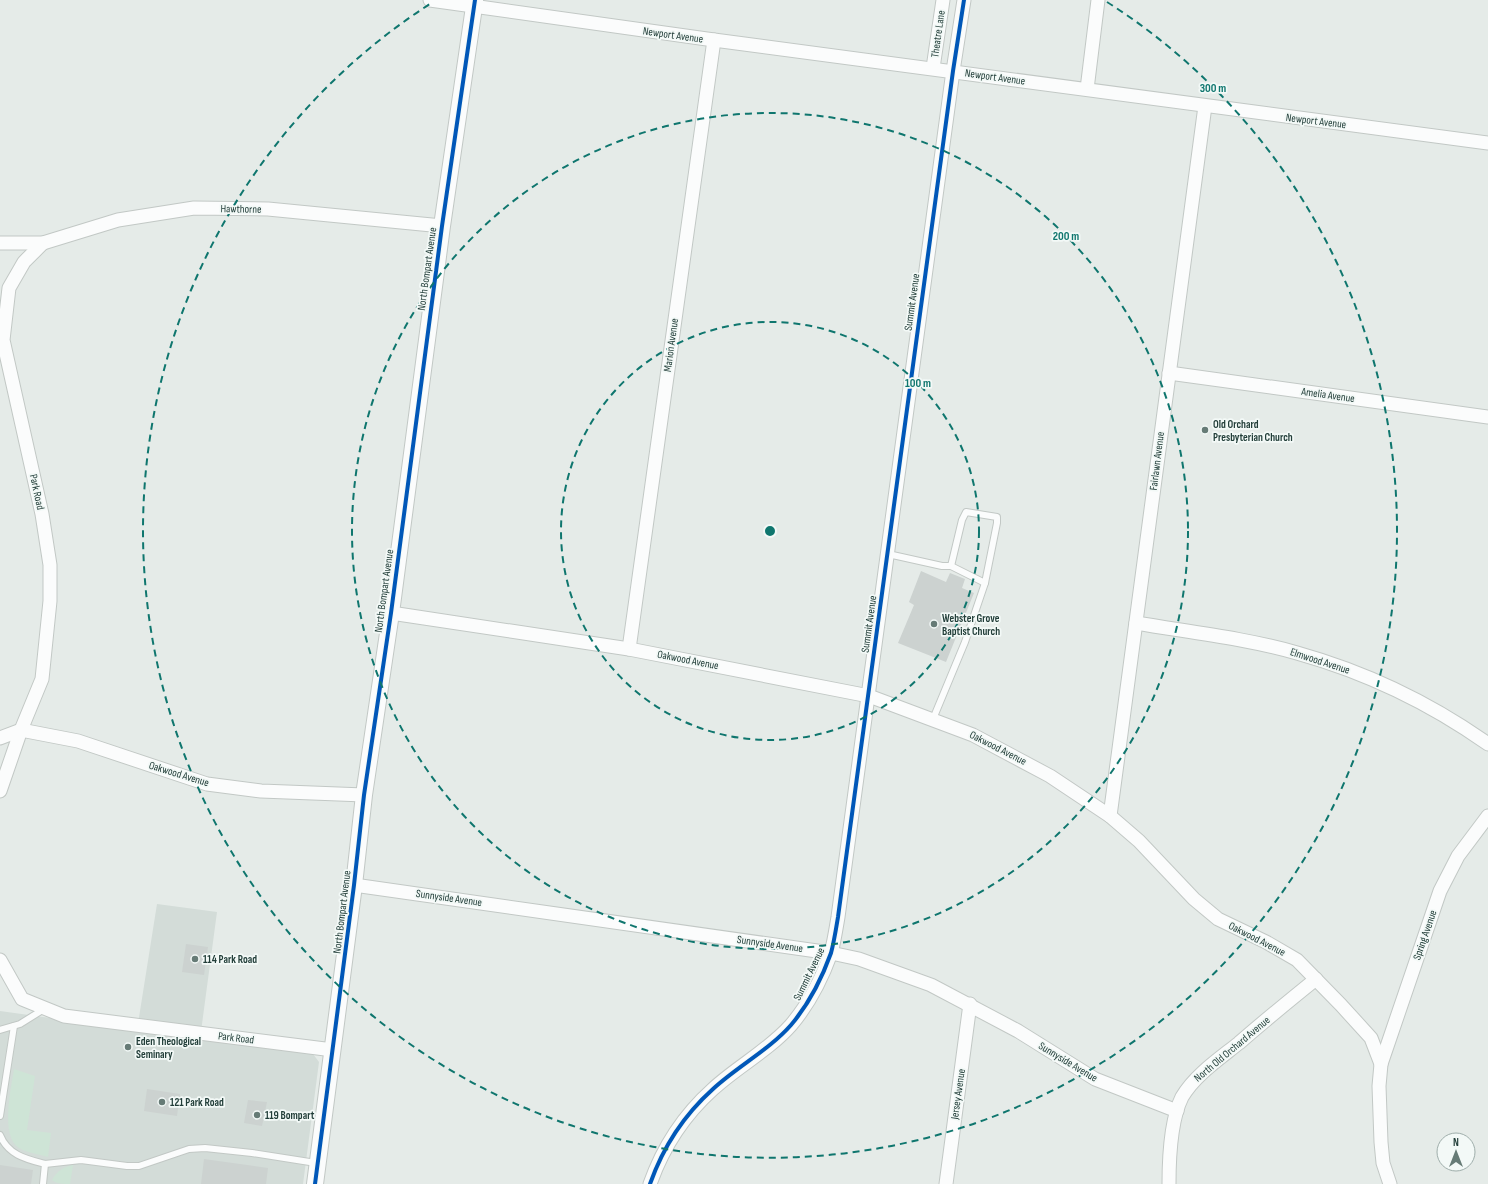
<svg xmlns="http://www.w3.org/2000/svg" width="1488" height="1184" font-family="'Sofia Sans Condensed',sans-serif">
<rect width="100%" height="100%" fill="#e5ebe8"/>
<path fill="#d3dcd8" d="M157,904L217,912L200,1039L313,1054L319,1062L303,1184H0V1011L137,1030Z"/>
<g fill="#cee4d6">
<path d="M14,1069L35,1076L27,1130L51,1133L48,1157C39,1154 27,1153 19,1148C0,1136 11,1088 14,1069Z"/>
<path d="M73,1165L70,1184C64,1184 56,1184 52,1180C57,1171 63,1167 73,1165Z"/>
</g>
<g fill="#ccd2d0">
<path d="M921,571L946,582L950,573L965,579L962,588L974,593L946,662L898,643L914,605L909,602Z"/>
<path d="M186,944L208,947L204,975L182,972Z"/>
<path d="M147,1089L180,1094L177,1116L144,1111Z"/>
<path d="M248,1100L267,1102L262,1126L244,1123Z"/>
<path d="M204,1159L268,1168L266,1184H201Z"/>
<path d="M0,1165L33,1170L31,1184H0Z"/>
</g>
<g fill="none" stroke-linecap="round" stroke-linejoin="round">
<defs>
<g id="service">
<path d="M888,554L942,566H951L985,583"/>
<path d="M933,719L965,642L985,583L997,523V517L966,512L962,520L951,566"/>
<path d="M0,1030L20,1024L44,1009"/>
<path d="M0,1116L14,1026"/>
<path d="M0,1135C8,1155 26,1159 45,1164L43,1184"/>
<path d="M45,1164L81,1160L127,1166H139L189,1149L205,1148L252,1153L316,1163"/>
</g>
<g id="minor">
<path d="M430,0L714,40L1488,143"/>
<path d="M933,68L943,0"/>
<path d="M1087,89L1098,0"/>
<path d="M0,243H43L118,220L194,208L268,209L442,226"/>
<path d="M1169,373L1488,417"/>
<path d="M391,613L629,649L869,696L973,735L1050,776L1110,816L1139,841L1194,899L1218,919L1266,942L1297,960L1341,1005L1371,1038L1381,1064L1379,1086L1381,1142L1383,1163L1390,1184"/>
<path d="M1136,623C1189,632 1245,638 1297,653C1365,672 1430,703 1488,744"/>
<path d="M629,649L714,40"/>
<path d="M0,738L21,730L78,741L207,784L261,791L364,795"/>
<path d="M0,791L21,730L42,679L50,601V565L42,514L3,340L9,288L24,262L43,243"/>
<path d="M1110,816L1205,106"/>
<path d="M354,885L831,953L859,959L931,985L1018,1031L1095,1079L1177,1111"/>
<path d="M0,960L22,999L64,1016L333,1050"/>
<path d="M1381,1064L1440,891L1458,856L1488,816"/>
<path d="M650,1184C663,1147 684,1115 713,1089C738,1066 769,1050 791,1025C808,1005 822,978 831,953C834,942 836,929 838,917L953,71L964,0"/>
<path d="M946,1184L970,1004"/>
<path d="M1169,1184C1169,1160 1171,1119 1182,1097C1195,1075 1219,1059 1239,1043C1264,1021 1290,1000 1316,979"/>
</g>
<path id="tertiary" d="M315,1184L354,885L364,795L391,613L442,226L475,0"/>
</defs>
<use href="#service" stroke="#c2c8c5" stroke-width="8"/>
<use href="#minor" stroke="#c2c8c5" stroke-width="15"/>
<use href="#tertiary" stroke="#c2c8c5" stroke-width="18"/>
<use href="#service" stroke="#fbfcfc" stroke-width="6"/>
<use href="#minor" stroke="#fbfcfc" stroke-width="13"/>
<use href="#tertiary" stroke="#fbfcfc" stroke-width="16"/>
<defs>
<g id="cycleway">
<path d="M315,1184L354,885L364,795L391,613L442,226L475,0"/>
<path d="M650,1184C663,1147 684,1115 713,1089C738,1066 769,1050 791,1025C808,1005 822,978 831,953C834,942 836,929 838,917L953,71L964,0"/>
</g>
</defs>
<use href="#cycleway" stroke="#f3f9f7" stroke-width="6"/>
<use href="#cycleway" stroke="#0057b8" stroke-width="4"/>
</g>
<g fill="none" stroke="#0f766e" stroke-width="2" stroke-dasharray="7 5">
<circle cx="770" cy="531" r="209"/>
<circle cx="770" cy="531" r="418"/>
<path d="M1107 2A627 627 0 1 1 433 2"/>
</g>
<g fill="#667b76" stroke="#f3f9f7" stroke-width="1.5">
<circle cx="1205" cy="430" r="4"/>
<circle cx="934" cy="624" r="4"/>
<circle cx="195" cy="959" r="4"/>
<circle cx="128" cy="1047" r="4"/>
<circle cx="162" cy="1102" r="4"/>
<circle cx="257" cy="1115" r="4"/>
</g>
<g text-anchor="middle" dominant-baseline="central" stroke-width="3.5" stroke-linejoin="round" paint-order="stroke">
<g font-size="11" fill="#223e39" stroke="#f3f9f7">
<text transform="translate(938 34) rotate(-82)">Theatre Lane</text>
<text transform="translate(673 35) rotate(8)">Newport Avenue</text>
<text transform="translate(995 77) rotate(8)">Newport Avenue</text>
<text transform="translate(1316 121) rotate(7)">Newport Avenue</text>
<text transform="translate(241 209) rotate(1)">Hawthorne</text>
<text transform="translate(427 269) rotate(-82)">North Bompart Avenue</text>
<text transform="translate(912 302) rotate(-82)">Summit Avenue</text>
<text transform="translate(671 345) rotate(-82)">Marion Avenue</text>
<text transform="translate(1328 395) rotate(8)">Amelia Avenue</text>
<text transform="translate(1157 461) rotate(-83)">Fairlawn Avenue</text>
<text transform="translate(37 492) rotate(78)">Park Road</text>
<text transform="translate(384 591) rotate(-82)">North Bompart Avenue</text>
<text transform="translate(869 624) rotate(-82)">Summit Avenue</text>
<text transform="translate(688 660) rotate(11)">Oakwood Avenue</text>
<text transform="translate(1320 661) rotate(18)">Elmwood Avenue</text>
<text transform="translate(998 748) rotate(27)">Oakwood Avenue</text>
<text transform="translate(179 774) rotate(17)">Oakwood Avenue</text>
<text transform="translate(449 898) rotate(8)">Sunnyside Avenue</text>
<text transform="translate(342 912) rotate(-83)">North Bompart Avenue</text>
<text transform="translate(1425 935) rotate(-71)">Spring Avenue</text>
<text transform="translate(1257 939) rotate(27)">Oakwood Avenue</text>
<text transform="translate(770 944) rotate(8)">Sunnyside Avenue</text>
<text transform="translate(809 974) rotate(-64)">Summit Avenue</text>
<text transform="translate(236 1038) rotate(7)">Park Road</text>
<text transform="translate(1232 1049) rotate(-40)">North Old Orchard Avenue</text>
<text transform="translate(1068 1062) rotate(31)">Sunnyside Avenue</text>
<text transform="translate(958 1094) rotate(-82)">Jersey Avenue</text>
</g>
<g font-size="11" font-weight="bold" fill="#223e39" stroke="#f3f9f7" text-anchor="start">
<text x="1213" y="424">Old Orchard<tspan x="1213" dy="13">Presbyterian Church</tspan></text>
<text x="942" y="618">Webster Grove<tspan x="942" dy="13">Baptist Church</tspan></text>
<text x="203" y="959">114 Park Road</text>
<text x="136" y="1041">Eden Theological<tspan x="136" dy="13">Seminary</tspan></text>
<text x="170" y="1102">121 Park Road</text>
<text x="265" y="1115">119 Bompart</text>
</g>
</g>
<circle cx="770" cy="531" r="6" fill="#0f766e" stroke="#f3f9f7" stroke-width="2"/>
<g font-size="12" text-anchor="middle" font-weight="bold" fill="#0f766e" stroke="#f3f9f7" stroke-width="3.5" stroke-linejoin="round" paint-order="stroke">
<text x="1213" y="92">300 m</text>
<text x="1066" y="240">200 m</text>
<text x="918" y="387">100 m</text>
</g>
<g transform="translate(1456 1152)"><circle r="19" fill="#f3f9f7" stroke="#9faeab"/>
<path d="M0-3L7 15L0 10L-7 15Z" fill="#667b76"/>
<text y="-6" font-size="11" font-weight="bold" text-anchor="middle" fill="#223e39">N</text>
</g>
</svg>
